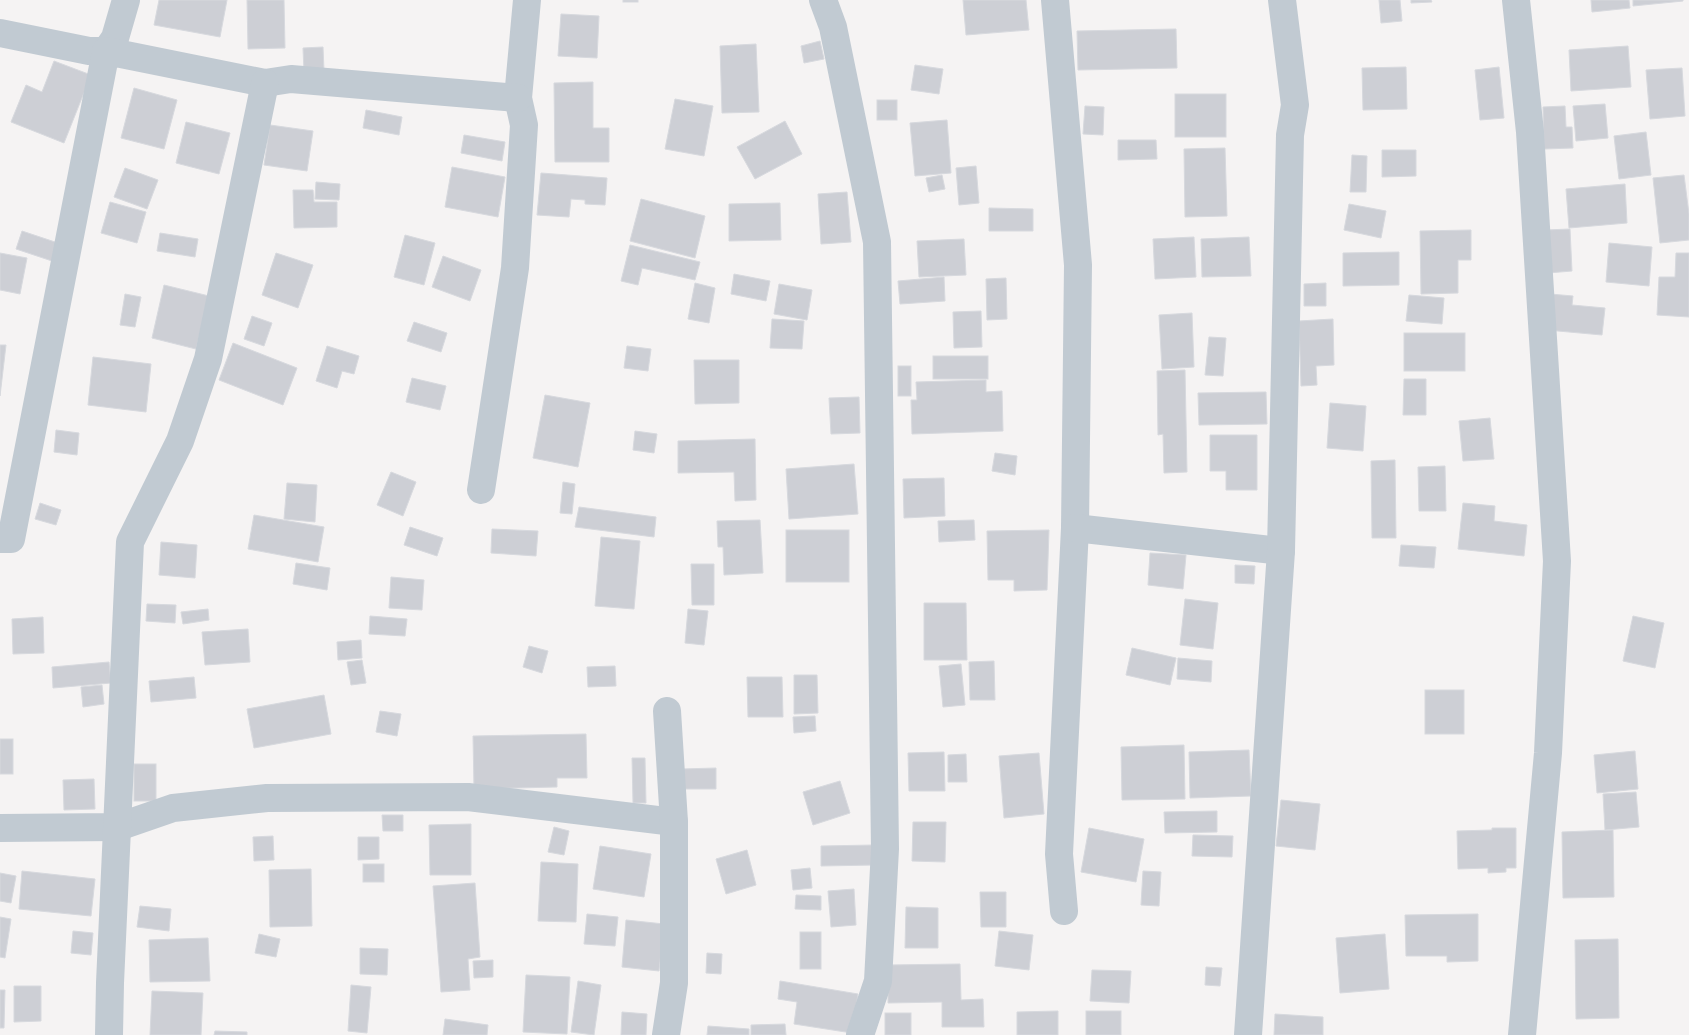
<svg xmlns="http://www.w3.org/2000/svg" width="1689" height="1035" font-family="Manrope,sans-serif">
<rect width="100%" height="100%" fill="#f5f3f3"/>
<g fill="#cdcfd5" stroke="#d7d9de">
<path d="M159,0H227L220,37L154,25Z"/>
<path d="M247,0H284L285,48L248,49Z"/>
<rect x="623" y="0" width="15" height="2"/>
<path d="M963,0H1026L1029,30L966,35Z"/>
<path d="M1379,0H1400L1402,21L1381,23Z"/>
<path d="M1411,0H1431L1432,2L1411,3Z"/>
<path d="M1591,0H1629L1630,8L1592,12Z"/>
<path d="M1633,0H1683V1L1633,6Z"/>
<path d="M561,14L599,16L597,58L558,56Z"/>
<path d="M1176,29L1177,68L1078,70L1077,31Z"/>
<path d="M820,41L824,59L804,63L801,46Z"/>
<path d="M756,44L759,112L722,113L720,46Z"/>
<path d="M1628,46L1631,87L1571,91L1569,50Z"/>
<path d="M323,47L324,71L304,72L303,48Z"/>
<path d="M54,61L91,75L64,143L11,122L26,85L42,92Z"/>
<path d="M915,65L943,69L939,94L911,90Z"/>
<path d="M1406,67L1407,109L1363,110L1362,68Z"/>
<path d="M1499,67L1504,118L1480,120L1475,70Z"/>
<path d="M1682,68L1685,116L1650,119L1646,70Z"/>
<path d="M593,82V128H609V162H555L554,83Z"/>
<path d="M134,88L177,100L164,149L121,138Z"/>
<rect x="1175" y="94" width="51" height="43"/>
<path d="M675,99L713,106L704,156L665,149Z"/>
<rect x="877" y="100" width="20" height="20"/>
<path d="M1605,104L1608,138L1576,141L1573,106Z"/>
<path d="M1085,106L1104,107L1103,135L1083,134Z"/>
<path d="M1565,106L1566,127H1572L1573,148L1544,149L1543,107Z"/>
<path d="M366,110L402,117L399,135L363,128Z"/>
<path d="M947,120L951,173L915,176L910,123Z"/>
<path d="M785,121L802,154L755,179L737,147Z"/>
<path d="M186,122L230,133L219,174L176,163Z"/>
<path d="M270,125L313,131L307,171L264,165Z"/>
<path d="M1646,132L1651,175L1619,179L1614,136Z"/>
<path d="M464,135L505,142L502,161L461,153Z"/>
<path d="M1118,140H1156L1157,159L1118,160Z"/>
<path d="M1225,148L1227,216L1185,217L1184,149Z"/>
<path d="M1382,150H1416V176L1382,177Z"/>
<path d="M1352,155L1367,156L1366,192H1350Z"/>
<path d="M976,166L979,203L959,205L956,168Z"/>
<path d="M452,167L505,177L498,217L445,207Z"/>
<path d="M125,168L158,180L147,209L114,197Z"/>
<path d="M541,173L607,178L605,205L585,204V200L571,199L569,217L537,215Z"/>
<path d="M942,175L945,189L929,192L926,178Z"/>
<path d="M1684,175L1689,214V240L1660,243L1653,178Z"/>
<path d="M316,182L340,184L339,200L315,199Z"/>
<path d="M1625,184L1627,223L1569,228L1566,189Z"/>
<path d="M293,190H313L314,202H337V227L294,228Z"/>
<path d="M847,192L851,242L821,244L818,194Z"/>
<path d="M641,199L705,216L695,258L630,241Z"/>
<path d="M110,202L146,212L137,243L101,233Z"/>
<path d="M780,203L781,240L729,241V204Z"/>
<path d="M1349,204L1386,211L1381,238L1344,230Z"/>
<path d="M989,208L1033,209V231H989Z"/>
<path d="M1570,229L1572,271L1548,273L1546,230Z"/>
<path d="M1471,230V260H1458V293L1421,294L1420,231Z"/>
<path d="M22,231L58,243L52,261L16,249Z"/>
<path d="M160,233L198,239L195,257L157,251Z"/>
<path d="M405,235L435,243L424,285L394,277Z"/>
<path d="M1194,237L1196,277L1155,279L1153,239Z"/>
<path d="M1249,237L1251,276L1202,277L1201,239Z"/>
<path d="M964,239L966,275L919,277L917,241Z"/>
<path d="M1609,243L1652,247L1649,286L1606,282Z"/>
<path d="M630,245L700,262L695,280L642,268L638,285L621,281Z"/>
<path d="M1399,252V285L1343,286V253Z"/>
<path d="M0,253L27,258L20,294L0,290Z"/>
<path d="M276,253L313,265L298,308L262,295Z"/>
<path d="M1676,253H1689V317L1657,315L1659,277H1675Z"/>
<path d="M443,256L481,270L470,301L432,287Z"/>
<path d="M734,274L770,281L766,301L731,294Z"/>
<path d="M944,277L945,301L900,304L898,281Z"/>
<path d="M1006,278L1007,319L987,320L986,279Z"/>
<path d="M695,283L715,288L709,323L688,319Z"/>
<path d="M1326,283V306H1304V284Z"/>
<path d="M779,284L812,290L807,320L774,314Z"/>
<path d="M164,285L209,296L196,349L152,338Z"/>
<path d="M125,294L141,297L135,327L120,325Z"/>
<path d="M1550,294L1573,296L1572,305L1605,308L1602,335L1547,330Z"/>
<path d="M1409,295L1444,298L1442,324L1406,321Z"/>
<path d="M981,311L982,347L954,348L953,312Z"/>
<path d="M1192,313L1194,367L1162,369L1159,315Z"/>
<path d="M252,316L272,323L264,346L244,339Z"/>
<path d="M772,319L804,321L802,349L770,348Z"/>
<path d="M1333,319L1334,365L1316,366L1317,385L1301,386L1299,321Z"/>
<path d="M414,322L447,333L441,352L407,341Z"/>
<rect x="1404" y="333" width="61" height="38"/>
<path d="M1209,337L1226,338L1223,376L1205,375Z"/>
<path d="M233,343L297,368L283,405L219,380Z"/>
<path d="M0,345H6L0,396Z"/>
<path d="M327,346L359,356L354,374L342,371L337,388L316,381Z"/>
<path d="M627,346L651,349L648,371L624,368Z"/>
<rect x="933" y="356" width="55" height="23"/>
<path d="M93,357L151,364L146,412L88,405Z"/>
<path d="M694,360H739V403L695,404Z"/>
<rect x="898" y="366" width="13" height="30"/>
<path d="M1185,370L1187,472L1164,473L1163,434L1158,435L1157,371Z"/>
<path d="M412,378L446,386L440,410L406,402Z"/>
<path d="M1404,379H1426V415H1403Z"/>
<path d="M986,380V392L1002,391L1003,431L912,434L911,400H917L916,382Z"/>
<path d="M1266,392L1267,424L1199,425L1198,393Z"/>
<path d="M545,395L590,403L578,467L533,458Z"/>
<path d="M859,397L860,433L831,434L829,398Z"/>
<path d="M1330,403L1366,406L1363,451L1327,448Z"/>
<path d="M1490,418L1494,459L1463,461L1459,421Z"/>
<path d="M56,430L79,433L77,455L54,452Z"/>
<path d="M635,431L657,434L654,453L633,450Z"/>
<path d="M1210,435H1257V490H1226V471H1210Z"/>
<path d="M755,439L756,500L735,501L734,472L678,473V441Z"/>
<path d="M995,453L1017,456L1015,475L992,471Z"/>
<path d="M1395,460L1396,538H1372L1371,461Z"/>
<path d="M854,464L858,514L789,519L786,469Z"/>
<path d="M1445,466L1446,511H1419L1418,467Z"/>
<path d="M391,472L416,482L403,516L377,505Z"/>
<path d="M944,478L945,516L904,518L903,479Z"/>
<path d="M563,482L575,484L572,514L560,513Z"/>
<path d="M287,483L317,485L315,522L284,519Z"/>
<path d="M40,503L61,510L56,525L35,519Z"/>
<path d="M1463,503L1495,506L1494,521L1527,525L1524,556L1458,549Z"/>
<path d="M579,507L656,517L654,537L575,527Z"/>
<path d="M254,515L324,527L318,562L248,549Z"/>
<path d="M760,520L763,573L724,575L723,547H718L717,521Z"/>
<path d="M974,520L975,540L939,542L938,521Z"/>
<path d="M410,527L443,538L437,556L404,545Z"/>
<path d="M492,529L538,531L536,556L491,553Z"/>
<rect x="786" y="530" width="63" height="52"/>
<path d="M1049,530L1047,590L1014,591V580H988L987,531Z"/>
<path d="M601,537L640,541L634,609L595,606Z"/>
<path d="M161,542L197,545L195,578L159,575Z"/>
<path d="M1401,545L1436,547L1434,568L1399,566Z"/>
<path d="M1150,553L1186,555L1183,589L1148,585Z"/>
<path d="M296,563L330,568L327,590L293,584Z"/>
<path d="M691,564H714V605H692Z"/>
<path d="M1235,565L1255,566L1254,584L1235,583Z"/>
<path d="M391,577L424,580L422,610L389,608Z"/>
<path d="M1185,599L1218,603L1213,649L1180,645Z"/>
<path d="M924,603H966L967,660H924Z"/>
<path d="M147,604L176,605L175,623L146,621Z"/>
<path d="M208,609L209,620L183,624L181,612Z"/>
<path d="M688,609L708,611L704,645L685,643Z"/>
<path d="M370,616L407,619L405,636L369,634Z"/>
<path d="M1633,616L1664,623L1655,668L1623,661Z"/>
<path d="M43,617L44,653L13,654L12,619Z"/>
<path d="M248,629L250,662L205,665L202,632Z"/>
<path d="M361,640L362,658L338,660L337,642Z"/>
<path d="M529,646L548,651L542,673L523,667Z"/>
<path d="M1132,648L1176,658L1170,685L1126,675Z"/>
<path d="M1178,658L1212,661L1211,682L1177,679Z"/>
<path d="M362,660L366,683L351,685L347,662Z"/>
<path d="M994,661L995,700H970L969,662Z"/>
<path d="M109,662L111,683L53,688L52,667Z"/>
<path d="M961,664L965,705L943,707L939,666Z"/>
<path d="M615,666L616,686L588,687L587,667Z"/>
<path d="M794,675H817L818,713L794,714Z"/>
<path d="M194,677L196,698L151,702L149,681Z"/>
<path d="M747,677H782L783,717H748Z"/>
<path d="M102,685L104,704L83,707L81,687Z"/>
<rect x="1425" y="690" width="39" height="44"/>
<path d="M324,695L331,734L254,748L247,709Z"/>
<path d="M380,711L401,714L397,736L376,732Z"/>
<path d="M815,716L816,731L794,733L793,717Z"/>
<path d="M586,734L587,778H557V787L474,789L473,736Z"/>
<rect x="0" y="739" width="13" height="35"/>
<path d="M1184,745L1185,799L1122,800L1121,747Z"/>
<path d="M1249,750L1251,796L1190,798L1189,752Z"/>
<path d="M1635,751L1638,789L1597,793L1594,755Z"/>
<path d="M944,752L945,791H909L908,753Z"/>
<path d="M1039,753L1044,814L1004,818L999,756Z"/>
<path d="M966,754L967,782H948V755Z"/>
<path d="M632,758H645L646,803H633Z"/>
<rect x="134" y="764" width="22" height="37"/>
<path d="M716,768V789H682V769Z"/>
<path d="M94,779L95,809L64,810L63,780Z"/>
<path d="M840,781L850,813L813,825L803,792Z"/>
<path d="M1636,792L1639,827L1605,830L1603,794Z"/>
<path d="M1281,800L1320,804L1315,850L1276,846Z"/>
<path d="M1217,811V832L1165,833L1164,812Z"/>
<path d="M382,815H403V831H383Z"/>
<path d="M913,822H946L945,862L912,861Z"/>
<path d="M471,824V875H430L429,825Z"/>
<path d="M554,827L569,831L564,855L548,852Z"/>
<path d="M1089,828L1144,839L1136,882L1081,872Z"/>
<path d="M1492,828H1516V868H1506V872L1488,873V868L1458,869L1457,831L1492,830Z"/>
<path d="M1613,830L1614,897L1563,898L1562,832Z"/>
<path d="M1193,835L1233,836L1232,857L1192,856Z"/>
<path d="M273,836L274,860L254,861L253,837Z"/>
<path d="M358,837H379V859L358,860Z"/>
<path d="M874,845V865L821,866V846Z"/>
<path d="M600,846L651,854L644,897L593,889Z"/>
<path d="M747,850L756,885L726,894L716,859Z"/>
<path d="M541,862L578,864L576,922L538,921Z"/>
<rect x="363" y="864" width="21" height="18"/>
<path d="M810,868L812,888L793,890L791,870Z"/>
<path d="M311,869L312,926L270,927L269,870Z"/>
<path d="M22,871L95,879L91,916L19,909Z"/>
<path d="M1143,871L1161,872L1159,906L1141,905Z"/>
<path d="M0,873L16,876L11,903L0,901Z"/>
<path d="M475,883L480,957L468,959L470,990L441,992L433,886Z"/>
<path d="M854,889L856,925L831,927L828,891Z"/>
<path d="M980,892H1006V927H981Z"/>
<path d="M796,895L821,896V910L795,909Z"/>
<path d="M140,906L171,909L169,931L137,927Z"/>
<path d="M906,907L938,908V948H905Z"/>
<path d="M587,914L618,917L615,946L584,944Z"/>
<path d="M1478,914V961L1447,962V956H1406L1405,915Z"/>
<path d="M0,917L11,919L5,958L0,957Z"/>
<path d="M626,920L664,924L659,971L622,967Z"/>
<path d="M73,931L93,933L91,955L71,953Z"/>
<path d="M999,931L1033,935L1029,970L995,966Z"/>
<rect x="800" y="932" width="21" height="37"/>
<path d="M259,934L280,939L276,957L255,953Z"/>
<path d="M1385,934L1389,989L1340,993L1336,938Z"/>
<path d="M208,938L210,981L150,982L149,940Z"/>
<path d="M1618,939L1619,1018L1576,1019L1575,940Z"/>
<path d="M360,948L388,949L387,975L360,974Z"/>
<path d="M707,953L722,954L721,974L706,973Z"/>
<path d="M493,960V977L474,978L473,961Z"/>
<path d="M960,964L961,1000L983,999L984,1027H942V1002L888,1003V965Z"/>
<path d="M1206,967L1222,968L1220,986L1205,985Z"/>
<path d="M1092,970L1131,971L1129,1003L1090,1001Z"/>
<path d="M526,975L570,977L567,1034L523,1032Z"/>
<path d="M578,981L601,985L594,1035L571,1032Z"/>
<path d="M780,981L858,994L852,1033L794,1024L797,1002L778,999Z"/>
<path d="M351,985L371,987L367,1033L348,1031Z"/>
<path d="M14,986H41V1021L14,1022Z"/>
<path d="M0,990H5L4,1028H0Z"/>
<path d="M152,991L203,993L201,1035H150Z"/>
<path d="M1058,1011V1035H1017V1012Z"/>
<rect x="1086" y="1011" width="35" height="24"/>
<path d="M622,1012L647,1014L646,1035H621Z"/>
<rect x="885" y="1013" width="26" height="22"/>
<path d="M1275,1014L1323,1017V1035H1274Z"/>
<path d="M445,1019L488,1025L487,1035H443Z"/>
<path d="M785,1024L786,1035H751V1025Z"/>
<path d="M708,1026L749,1029V1035H707Z"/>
<path d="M215,1031L247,1032V1035H214Z"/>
</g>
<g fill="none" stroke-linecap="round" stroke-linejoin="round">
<g stroke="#c1cad2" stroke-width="28">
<path d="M823,0L833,27L877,242L885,849L878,981L860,1035"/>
<path d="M1055,0L1078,265L1075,528L1059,854L1064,911"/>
<path d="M1516,0L1530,132L1557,561L1548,753L1522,1035"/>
<path d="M0,33L89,51H106L115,38L126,0"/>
<path d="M481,490L515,268L524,125L518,98L527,0"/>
<path d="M1075,528L1281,551"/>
<path d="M0,539H11L106,51L265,83L291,79L518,98"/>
<path d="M0,828L118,827L173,808L267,798L468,797L674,822"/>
<path d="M109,1035L110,983L130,542L180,441L208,359L265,83"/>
<path d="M666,1035L674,983V822L667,711"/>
<path d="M1248,1035L1281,551L1290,135L1295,105L1282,0"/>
</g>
</g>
</svg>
